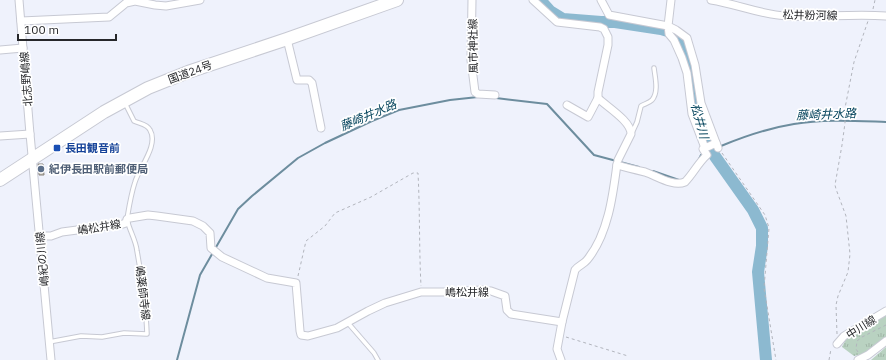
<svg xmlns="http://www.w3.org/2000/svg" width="886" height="360" font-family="'IBM Plex Sans','Noto Sans JP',sans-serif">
<defs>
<pattern id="park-tufts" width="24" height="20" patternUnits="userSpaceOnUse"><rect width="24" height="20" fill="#b9d2c1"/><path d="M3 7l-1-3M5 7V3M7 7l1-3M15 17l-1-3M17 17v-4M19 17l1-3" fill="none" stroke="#9fb4a6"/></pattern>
</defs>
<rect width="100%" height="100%" fill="#eff2fc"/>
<g fill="url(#park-tufts)">
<path d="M886,315V337L870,352L854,356L842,347L847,337Z"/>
<path d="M886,347V360H871Z"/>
</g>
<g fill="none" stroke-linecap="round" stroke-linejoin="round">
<g stroke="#6d8d9e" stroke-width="2">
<path d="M496,98L547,104L594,155L639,167"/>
<path d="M721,146C745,136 769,128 794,124C824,119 856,121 886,122"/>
<path d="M698,161L701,155"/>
<path d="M653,171L679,180"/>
<path d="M177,360L200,275L238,209L252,196L298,158L325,143L372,121L399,110L450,100L478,97"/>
</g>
<path stroke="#8cb9d0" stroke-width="12" d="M540,0L550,11L563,19L601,22H615L661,29L671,32L676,36L684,48L687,58L698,115L707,145L753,210L762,228V246L758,272L766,360"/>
</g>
<path fill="#c0bbb2" stroke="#87827a" d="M38,164H43L44,175H39Z"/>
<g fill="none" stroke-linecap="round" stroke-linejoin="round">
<defs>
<g id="service">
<path d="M632,133L637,122L641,106C644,104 649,103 652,100C659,92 655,77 654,68"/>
<path d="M348,323L374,353L378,360"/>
<path d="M49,342L81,336L102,337L124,333L147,334C146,306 142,279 137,251C136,240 129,230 127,219C129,207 131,194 135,182C139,168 159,145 150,130C147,124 140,124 134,121L125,103"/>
</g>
<g id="minor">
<path d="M19,0L30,134L51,360"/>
<path d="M472,0L471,60L475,92L478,94L495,95"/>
<path d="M533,0L557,22L600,27L604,29L608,37V45L598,92V98C607,107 631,121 631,134L618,160"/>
<path d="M601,0L609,15L668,26L669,34L674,40L682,58L687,73L692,114L705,148"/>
<path d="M671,0L668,26L676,30L687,38L695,65L701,103L718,148"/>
<path d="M711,0C737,4 761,15 787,16C820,18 853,13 886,16"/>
<path d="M21,21L109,17L126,3L135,1L155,5L166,6L200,0"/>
<path d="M287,39L297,80H309L312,83L321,128"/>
<path d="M0,50L23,48"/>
<path d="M567,105L588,117L598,98"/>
<path d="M0,136L30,134"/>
<path d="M617,165C627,168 636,170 645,172C657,176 673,187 685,182C693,174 698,163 707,155L703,149L716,143"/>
<path d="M40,236H51L62,232L123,224L126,223L127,219L130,218L148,215L157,216L193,221L203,226L210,233L211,248L222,257L267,278L296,283L300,331L301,335L308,336L337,328L368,311L385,303L421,292H449L481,290L491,291L505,296L507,310L511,314L562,322L575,270C579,265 584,264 587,260C608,235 613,195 617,164"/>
<path d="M837,344L844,336L886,311"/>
<path d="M561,360L557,349L562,322"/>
<path d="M858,360L868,355L886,341"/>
</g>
<path id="trunk" d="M0,180L104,112L148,88L188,72L287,39L397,0"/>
</defs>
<use href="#service" stroke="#c7c9d3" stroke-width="5.5"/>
<use href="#minor" stroke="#c7c9d3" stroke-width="9"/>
<use href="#trunk" stroke="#c7c9d3" stroke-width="14"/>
<g stroke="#b2b5bd" stroke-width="1" stroke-dasharray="3 3" stroke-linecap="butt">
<path d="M873,9L875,0"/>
<path d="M722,153L765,215L769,228L764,288L776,360"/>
<path d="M298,276L306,241L325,226L335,213L371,197L413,173H418C420,211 419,248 421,286"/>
<path d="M837,334L836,305L838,296L848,272L850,254L846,216L836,189L835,185L842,145L845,123V108L854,62L868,21"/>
<path d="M566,337L628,356"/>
<path d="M858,352L856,349L857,341L862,337L886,325"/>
<path d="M829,360L831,349"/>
</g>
<use href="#service" stroke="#fff" stroke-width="3.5"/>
<use href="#minor" stroke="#fff" stroke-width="7"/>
<use href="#trunk" stroke="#fff" stroke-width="12"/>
</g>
<rect fill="#1a4fb4" stroke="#fff" stroke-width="1.5" x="53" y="144" width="8" height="8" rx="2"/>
<circle fill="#5c6f8a" stroke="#fff" stroke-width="1.5" cx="41" cy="169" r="4"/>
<g text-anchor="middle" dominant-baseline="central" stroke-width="3.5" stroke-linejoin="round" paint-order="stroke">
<g font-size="11" fill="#26272a" stroke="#fff">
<text transform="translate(810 15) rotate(1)">松井粉河線</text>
<text transform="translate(473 46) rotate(-91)">風市神社線</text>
<text transform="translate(190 72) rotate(-20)">国道24号</text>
<text transform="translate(26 79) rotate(-94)">北志野嶋線</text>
<text transform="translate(99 227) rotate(-9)">嶋松井線</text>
<text transform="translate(42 259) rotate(-95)">嶋紀の川線</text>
<text x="467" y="292">嶋松井線</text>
<text transform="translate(143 293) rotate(83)">嶋薬師寺線</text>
<text transform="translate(861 327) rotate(-32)">中川線</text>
</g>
<g font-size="11" font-weight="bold" fill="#164399" stroke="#fff" text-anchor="start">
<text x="65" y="148">長田観音前</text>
</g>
<g font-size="11" font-weight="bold" fill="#4e5e75" stroke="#fff" text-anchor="start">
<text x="49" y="169">紀伊長田駅前郵便局</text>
</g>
<g font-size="12" font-style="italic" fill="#07465e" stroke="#fff">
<text transform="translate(826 114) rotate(-2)">藤崎井水路</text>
<text transform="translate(368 115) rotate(-23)">藤崎井水路</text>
<text transform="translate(700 121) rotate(75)">松井川</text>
</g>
</g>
<path d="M18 34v6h98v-6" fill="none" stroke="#26272a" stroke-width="2"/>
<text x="24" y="34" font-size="12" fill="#26272a" stroke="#ffffff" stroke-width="3" paint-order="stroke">100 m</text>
</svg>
